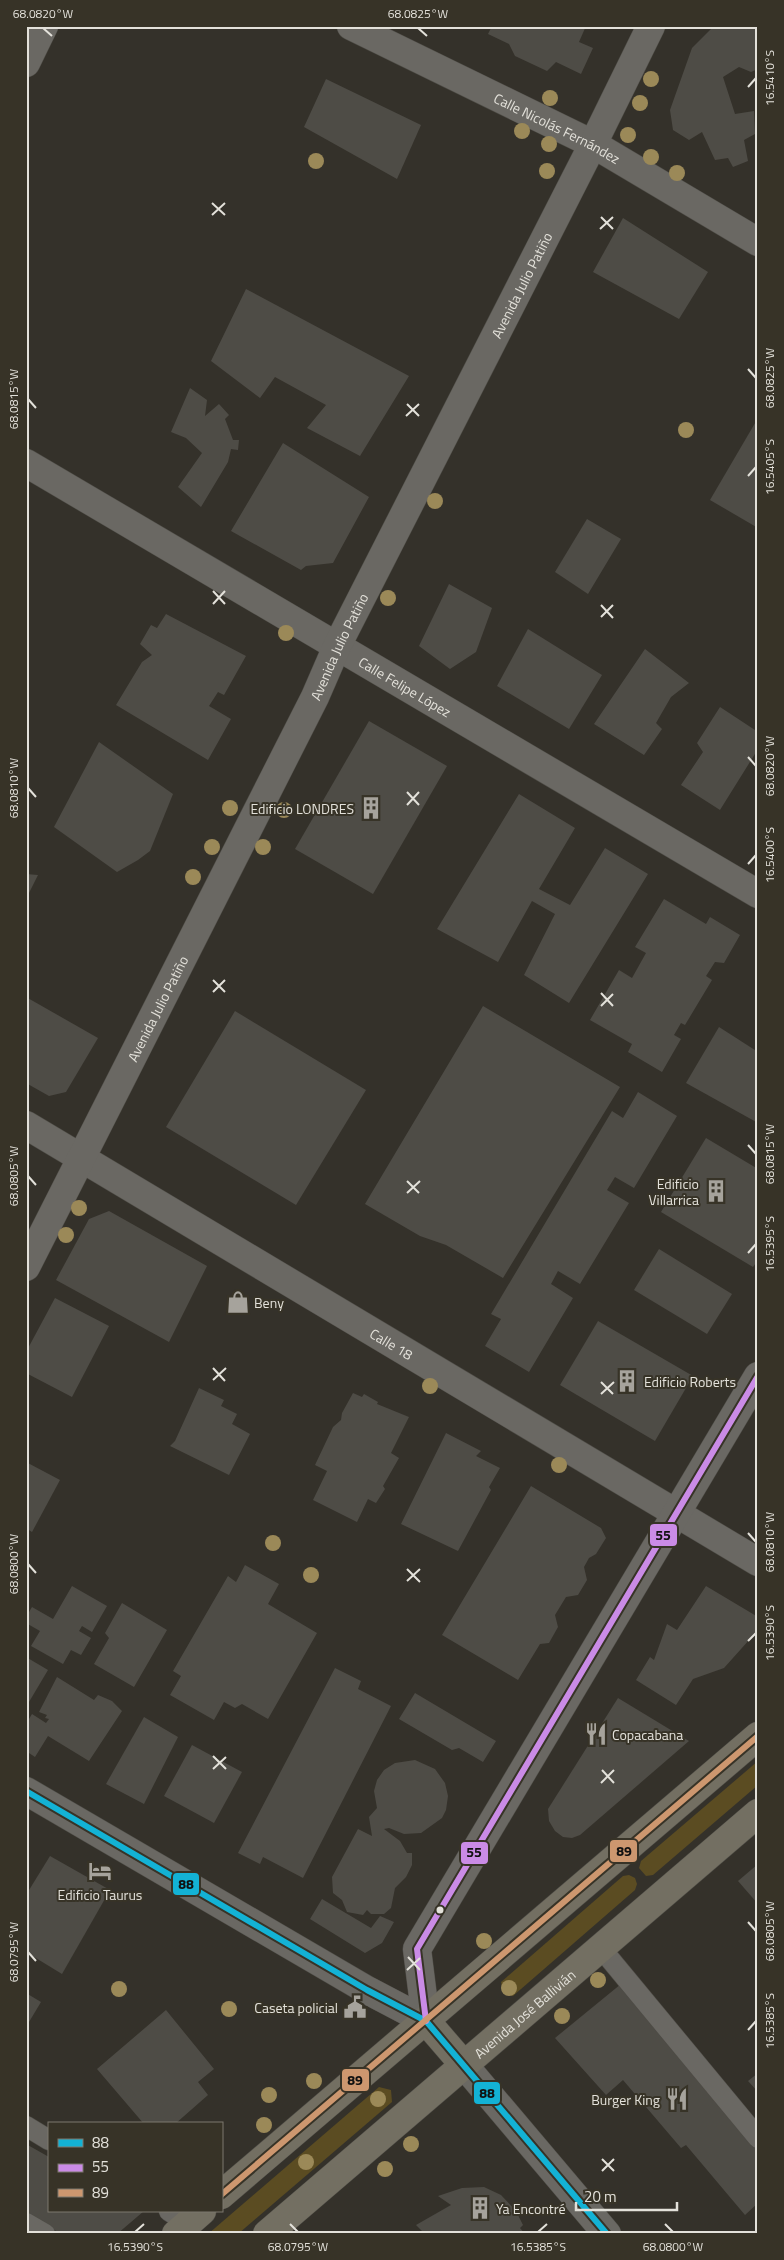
<svg xmlns="http://www.w3.org/2000/svg" width="784" height="2260" font-family="'Titillium Web',sans-serif">
<rect width="100%" height="100%" fill="#34312a"/>
<g fill="#5b4c22">
<path d="M758,1761V1785L653,1875L646,1876L639,1868L641,1861Z"/>
<path d="M629,1875L635,1878L637,1884L635,1890L513,1996L503,1992L501,1982L623,1876Z"/>
<path d="M379,2087L391,2090L392,2102L238,2234H208Z"/>
</g>
<g fill="#4e4c46">
<path d="M492,26H586L579,42L593,48L581,74L556,62L547,71L515,56L509,44L488,34Z"/>
<path d="M714,26H758V69L751,72L739,67L723,77L735,114L754,111L755,134L744,140L748,161L733,167L728,158L715,160L702,132L689,140L673,130L670,110L692,48Z"/>
<path d="M326,79L421,125L397,179L304,127Z"/>
<path d="M623,218L708,272L679,319L593,272Z"/>
<path d="M246,289L409,376L360,456L307,428L326,405L275,377L260,398L211,361Z"/>
<path d="M190,388L207,400L205,416L219,404L229,415L225,419L233,440H239L238,450L231,449L228,462L201,507L178,487L202,453L186,438L171,432Z"/>
<path d="M758,418V528L710,500Z"/>
<path d="M283,443L369,497L333,563L306,566L301,570L231,531Z"/>
<path d="M587,519L621,539L588,594L555,572Z"/>
<path d="M449,584L492,608L476,652L450,669L419,646Z"/>
<path d="M166,614L246,656L224,695L218,692L209,706L231,719L208,760L116,705L142,662L152,655L140,644L151,625L157,628Z"/>
<path d="M528,629L602,675L569,729L497,686Z"/>
<path d="M645,649L689,683L671,697L656,723L662,729L644,755L594,724Z"/>
<path d="M720,707L758,732V749L720,810L681,785L703,752L697,743Z"/>
<path d="M369,721L447,766L373,894L295,849Z"/>
<path d="M99,742L173,794L150,851L138,860L117,872L54,827Z"/>
<path d="M519,794L575,828L539,889L570,905L605,848L648,874L569,1003L524,975L555,914L532,901L498,962L437,929Z"/>
<path d="M26,874L38,875L26,899Z"/>
<path d="M664,899L706,924L710,917L740,935L724,963L715,962L706,976L712,980L685,1025L681,1023L674,1035L681,1039L662,1072L628,1052L632,1044L590,1020L619,970L632,978L646,953L635,947Z"/>
<path d="M26,997L98,1038L66,1092L49,1096L26,1083Z"/>
<path d="M483,1006L620,1087L503,1278L446,1245L420,1236L365,1204Z"/>
<path d="M235,1011L366,1090L296,1205L166,1127Z"/>
<path d="M719,1027L758,1052V1123L686,1083Z"/>
<path d="M638,1092L677,1116L634,1188L615,1177L607,1190L629,1203L580,1284L558,1271L551,1284L573,1298L529,1372L485,1346L501,1319L491,1314L612,1111L623,1118Z"/>
<path d="M706,1138L758,1169V1260L753,1267L661,1212Z"/>
<path d="M109,1211L207,1266L169,1342L56,1280L89,1219Z"/>
<path d="M659,1249L732,1294L707,1334L634,1290Z"/>
<path d="M55,1298L109,1326L72,1397L26,1373V1352Z"/>
<path d="M598,1321L693,1376L655,1441L560,1385Z"/>
<path d="M199,1388L224,1400L221,1406L237,1414L232,1424L250,1434L229,1475L170,1446L175,1441Z"/>
<path d="M353,1393L362,1397L364,1394L378,1402L377,1404L409,1417L391,1453L399,1458L383,1486L385,1489L376,1503L368,1499L357,1522L313,1500L327,1471L315,1465L333,1427L341,1420L342,1413Z"/>
<path d="M446,1433L481,1451L476,1456L500,1468L489,1487L491,1490L458,1551L401,1524Z"/>
<path d="M26,1462L60,1480L32,1532L26,1528Z"/>
<path d="M531,1486L601,1528L606,1538L596,1554L589,1558L584,1567L587,1580L578,1595L566,1597L555,1615L558,1627L549,1643L540,1644L518,1680L442,1635Z"/>
<path d="M245,1565L279,1584L268,1604L317,1633L268,1719L242,1704L235,1708L224,1702L214,1720L170,1695L181,1676L173,1671L228,1576L236,1582Z"/>
<path d="M72,1586L107,1606L92,1632L82,1626L79,1631L91,1638L81,1655L71,1650L63,1664L31,1646L40,1631L26,1623V1617L32,1607L53,1619Z"/>
<path d="M706,1586L758,1617V1630L724,1668L693,1679L676,1705L636,1680L650,1657L654,1660L667,1624L677,1630Z"/>
<path d="M122,1603L167,1630L134,1687L94,1664L109,1638L105,1633Z"/>
<path d="M26,1657L48,1670L26,1707Z"/>
<path d="M335,1668L361,1681L358,1689L391,1706L303,1878L263,1857L260,1864L238,1853Z"/>
<path d="M57,1677L94,1700L98,1695L112,1701L122,1711L89,1761L48,1736L35,1757L26,1751V1724L32,1714L46,1723L49,1719L45,1718L47,1715L39,1712Z"/>
<path d="M415,1693L496,1741L483,1762L459,1748L452,1750L399,1719Z"/>
<path d="M618,1698L689,1741L580,1835L572,1838L563,1837L555,1831L549,1821L548,1809Z"/>
<path d="M144,1717L178,1737L144,1804L106,1784Z"/>
<path d="M192,1745L242,1772L214,1823L164,1796Z"/>
<path d="M415,1760L435,1769L445,1783L448,1796L446,1810L442,1818L421,1833L404,1834L389,1828L384,1829L400,1841L407,1853H412V1865L406,1877L395,1888L391,1908L384,1914H371L367,1910L363,1915L347,1912L342,1900L333,1893L332,1877L358,1829L372,1836L369,1817L377,1808L374,1791L377,1780L384,1770L395,1763Z"/>
<path d="M50,1856L110,1890L62,1974L26,1952V1895Z"/>
<path d="M758,1864V1904L738,1881Z"/>
<path d="M322,1899L371,1928L380,1916L394,1922L382,1943L365,1953L310,1919Z"/>
<path d="M621,1984L758,2150V2203L745,2215L686,2145L681,2148L623,2080L606,2095L555,2038Z"/>
<path d="M26,1993L41,2002L26,2027Z"/>
<path d="M166,2010L214,2069L198,2082L208,2095L175,2124H144L97,2069Z"/>
<path d="M758,2073V2092L748,2081Z"/>
<path d="M26,2144L49,2157V2211H144L117,2234H61L26,2213Z"/>
<path d="M484,2187L501,2195L516,2211L523,2225L520,2228L525,2234H425L416,2225L451,2205L438,2196L462,2188Z"/>
</g>
<g fill="none" stroke-linecap="round" stroke-linejoin="round">
<defs>
<g id="service">
<path d="M600,1947L758,2138"/>
<path d="M26,2126L49,2140"/>
<path d="M169,2211L188,2223"/>
<path d="M26,2223L45,2234"/>
</g>
<g id="minor">
<path id="s1" d="M351,26L593,144L758,242"/>
<path d="M26,63L44,26"/>
<path id="s2" d="M26,463L758,894"/>
<path id="s3" d="M26,1125L758,1562"/>
<path id="s4" d="M26,1267L315,697L338,644L593,144L651,26"/>
<path d="M26,1791L367,1990L426,2021"/>
<path d="M426,2021L417,1949L758,1376"/>
</g>
<path id="tertiary" d="M464,2065L607,2234"/>
<g id="primary">
<path d="M426,2021L464,2065"/>
<path d="M221,2195L758,1736"/>
<path d="M176,2234L202,2211"/>
<path id="s5" d="M267,2234L758,1813"/>
</g>
</defs>
<use href="#service" stroke="#4f4d47" stroke-width="21"/>
<use href="#minor" stroke="#4f4d47" stroke-width="29"/>
<use href="#tertiary" stroke="#4f4d47" stroke-width="29"/>
<use href="#primary" stroke="#4f4d47" stroke-width="29"/>
<use href="#service" stroke="#6a6863" stroke-width="20"/>
<use href="#minor" stroke="#6a6863" stroke-width="28"/>
<use href="#tertiary" stroke="#6a6863" stroke-width="28"/>
<use href="#primary" stroke="#736f62" stroke-width="28"/>
<defs>
<path id="bus-1" d="M26,1791L367,1990L426,2021L607,2234"/>
<path id="bus-2" d="M426,2021L417,1949L758,1376"/>
<path id="bus-3" d="M221,2195L758,1736"/>
</defs>
<use href="#bus-1" stroke="#373327" stroke-width="10"/>
<use href="#bus-2" stroke="#373327" stroke-width="10"/>
<use href="#bus-3" stroke="#373327" stroke-width="10"/>
<use href="#bus-1" stroke="#13b2d5" stroke-width="6"/>
<use href="#bus-2" stroke="#ca8be6" stroke-width="6"/>
<use href="#bus-3" stroke="#cd976f" stroke-width="6"/>
</g>
<g fill="#9b8958">
<circle cx="651" cy="79" r="8"/>
<circle cx="550" cy="98" r="8"/>
<circle cx="640" cy="103" r="8"/>
<circle cx="522" cy="131" r="8"/>
<circle cx="628" cy="135" r="8"/>
<circle cx="549" cy="144" r="8"/>
<circle cx="651" cy="157" r="8"/>
<circle cx="316" cy="161" r="8"/>
<circle cx="547" cy="171" r="8"/>
<circle cx="677" cy="173" r="8"/>
<circle cx="686" cy="430" r="8"/>
<circle cx="435" cy="501" r="8"/>
<circle cx="388" cy="598" r="8"/>
<circle cx="286" cy="633" r="8"/>
<circle cx="230" cy="808" r="8"/>
<circle cx="284" cy="810" r="8"/>
<circle cx="212" cy="847" r="8"/>
<circle cx="263" cy="847" r="8"/>
<circle cx="193" cy="877" r="8"/>
<circle cx="79" cy="1208" r="8"/>
<circle cx="66" cy="1235" r="8"/>
<circle cx="430" cy="1386" r="8"/>
<circle cx="559" cy="1465" r="8"/>
<circle cx="273" cy="1543" r="8"/>
<circle cx="311" cy="1575" r="8"/>
<circle cx="484" cy="1941" r="8"/>
<circle cx="598" cy="1980" r="8"/>
<circle cx="509" cy="1988" r="8"/>
<circle cx="119" cy="1989" r="8"/>
<circle cx="229" cy="2009" r="8"/>
<circle cx="562" cy="2016" r="8"/>
<circle cx="314" cy="2081" r="8"/>
<circle cx="269" cy="2095" r="8"/>
<circle cx="378" cy="2099" r="8"/>
<circle cx="264" cy="2125" r="8"/>
<circle cx="411" cy="2144" r="8"/>
<circle cx="306" cy="2162" r="8"/>
<circle cx="385" cy="2169" r="8"/>
</g>
<path fill="none" stroke="#e3e1da" stroke-width="2" d="M43,28L52,36M418,28L427,36M748,87L756,78M212,203L225,215M212,215L225,203M601,217L613,229M600,229L613,217M748,369L756,378M28,399L36,408M407,404L419,416M406,416L419,404M748,476L756,467M213,591L225,604M213,604L225,591M601,605L613,618M601,617L613,605M748,757L756,766M28,788L36,797M407,792L419,805M407,805L419,792M748,864L756,855M213,980L225,992M213,992L225,980M601,993L613,1006M601,1006L613,994M748,1145L756,1154M28,1176L36,1185M407,1181L419,1193M407,1193L420,1181M748,1253L756,1244M213,1368L225,1381M213,1380L226,1368M601,1382L613,1394M601,1394L614,1382M748,1533L756,1542M28,1564L36,1573M407,1569L420,1582M407,1581L420,1569M748,1641L756,1633M213,1756L226,1769M213,1769L226,1757M602,1770L614,1783M601,1783L614,1770M748,1922L756,1931M28,1952L36,1961M408,1957L420,1970M407,1970L420,1958M748,2030L756,2021M602,2159L614,2171M602,2171L614,2159M290,2224L298,2232M665,2224L673,2232M135,2232L144,2224M538,2232L547,2224"/>
<defs>
<symbol id="building-bare" viewBox="-9 -9 18 18"><path d="M-4-6H4V6H1V3H-1V6H-4ZM-2.5-4.3h1.7v1.8h-1.7ZM.8-4.3h1.7v1.8H.8ZM-2.5-1h1.7V.8h-1.7ZM.8-1h1.7V.8H.8Z" fill="#a6a39c" stroke="#373327" stroke-width="2.5" paint-order="stroke"/></symbol>
<symbol id="shop-bare" viewBox="-9 -9 18 18"><path d="M-5-2.5h2.3a2.7 3.5 0 0 1 5.4 0H5L5.5 6h-11ZM-1.5-2.5h3a1.5 2.3 0 0 0-3 0Z" fill="#a6a39c" stroke="#373327" stroke-width="2.5" paint-order="stroke"/></symbol>
<symbol id="restaurant-bare" viewBox="-9 -9 18 18"><path d="M-5-6h1v4h1v-4h1v4h1v-4h1v5L-1.5 .5V6h-2V.5L-5-1ZM5-6V6H3V1.5H1.5Q1.5-4 5-6Z" fill="#a6a39c" stroke="#373327" stroke-width="2.5" paint-order="stroke"/></symbol>
<symbol id="hotel-bare" viewBox="-9 -9 18 18"><path d="M-6-4.5h1.5V1H6V5H4.5V3h-9V5H-6ZM-4 0a1.8 1.8 0 1 1 3.6 0ZM.5 0V-2.5h3Q6-2.5 6 0Z" fill="#a6a39c" stroke="#373327" stroke-width="2.5" paint-order="stroke"/></symbol>
<symbol id="civic-bare" viewBox="-9 -9 18 18"><path d="M-.6-6.5H3V-4.5H.6V-3L4-1V1h2V6H-6V1h2V-1L-.6-3ZM-1.2 2.5V6h2.4V2.5Z" fill="#a6a39c" stroke="#373327" stroke-width="2.5" paint-order="stroke"/></symbol>
</defs>
<g fill-rule="evenodd">
<use href="#building-bare" x="355" y="792" width="32" height="32"/>
<use href="#building-bare" x="700" y="1175" width="32" height="32"/>
<use href="#shop-bare" x="222" y="1286" width="32" height="32"/>
<use href="#building-bare" x="611" y="1365" width="32" height="32"/>
<use href="#restaurant-bare" x="580" y="1718" width="32" height="32"/>
<use href="#hotel-bare" x="84" y="1855" width="32" height="32"/>
<use href="#civic-bare" x="339" y="1991" width="32" height="32"/>
<use href="#restaurant-bare" x="661" y="2083" width="32" height="32"/>
<use href="#building-bare" x="464" y="2192" width="32" height="32"/>
</g>
<circle fill="#e3e1da" stroke="#373327" stroke-width="2" cx="440" cy="1910" r="4.5"/>
<g text-anchor="middle" dominant-baseline="central" stroke-width="4" stroke-linejoin="round" paint-order="stroke">
<g font-size="14" fill="#e3e1da" stroke="#373327">
<text stroke="none"><textPath href="#s1" startOffset="230">Calle Nicolás Fernández</textPath></text>
<text stroke="none"><textPath href="#s4" startOffset="1100">Avenida Julio Patiño</textPath></text>
<text stroke="none"><textPath href="#s4" startOffset="695">Avenida Julio Patiño</textPath></text>
<text stroke="none"><textPath href="#s2" startOffset="440">Calle Felipe López</textPath></text>
<text stroke="none"><textPath href="#s4" startOffset="290">Avenida Julio Patiño</textPath></text>
<text stroke="none"><textPath href="#s3" startOffset="426">Calle 18</textPath></text>
<text stroke="none"><textPath href="#s5" startOffset="339">Avenida José Ballivián</textPath></text>
</g>
<g font-size="14" fill="#e3e1da" stroke="#373327" text-anchor="end">
<text x="354" y="808">Edificio LONDRES</text>
<text x="699" y="1183">Edificio<tspan x="699" dy="16">Villarrica</tspan></text>
<text x="254" y="1302" text-anchor="start">Beny</text>
<text x="644" y="1381" text-anchor="start">Edificio Roberts</text>
<text x="612" y="1734" text-anchor="start">Copacabana</text>
<text x="100" y="1894" text-anchor="middle">Edificio Taurus</text>
<text x="338" y="2007">Caseta policial</text>
<text x="660" y="2099">Burger King</text>
<text x="496" y="2208" text-anchor="start">Ya Encontré</text>
</g>
</g>
<g stroke="#373327" stroke-width="2">
<rect x="649" y="1523" width="29" height="24" rx="5" fill="#ca8be6"/>
<rect x="609" y="1839" width="29" height="24" rx="5" fill="#cd976f"/>
<rect x="460" y="1841" width="29" height="24" rx="5" fill="#ca8be6"/>
<rect x="172" y="1872" width="28" height="24" rx="5" fill="#13b2d5"/>
<rect x="341" y="2068" width="29" height="24" rx="5" fill="#cd976f"/>
<rect x="473" y="2081" width="28" height="24" rx="5" fill="#13b2d5"/>
</g>
<g font-size="14" text-anchor="middle" font-weight="bold" fill="#111">
<text x="663" y="1540">55</text>
<text x="624" y="1856">89</text>
<text x="474" y="1857">55</text>
<text x="186" y="1889">88</text>
<text x="355" y="2085">89</text>
<text x="487" y="2098">88</text>
</g>
<rect width="784" height="2260" fill="none" stroke="#373327" stroke-width="55"/>
<rect x="48" y="2122" width="175" height="90" fill="#373327" stroke="#7c796f"/>
<rect x="58" y="2139" width="25" height="8" fill="#13b2d5" stroke="#7c796f"/>
<text x="92" y="2148" font-size="15" fill="#e3e1da">88</text>
<rect x="58" y="2164" width="25" height="8" fill="#ca8be6" stroke="#7c796f"/>
<text x="92" y="2172" font-size="15" fill="#e3e1da">55</text>
<rect x="58" y="2189" width="25" height="8" fill="#cd976f" stroke="#7c796f"/>
<text x="92" y="2198" font-size="15" fill="#e3e1da">89</text>
<path d="M576 2202v8h101v-8" fill="none" stroke="#e3e1da" stroke-width="2.5"/>
<text x="584" y="2202" font-size="15" fill="#e3e1da" stroke="#373327" stroke-width="4" paint-order="stroke">20 m</text>
<rect x="28" y="28" width="728" height="2204" fill="none" stroke="#e3e1da" stroke-width="2"/>
<g font-size="12" text-anchor="middle" fill="#e3e1da">
<text x="43" y="18">68.0820°W</text>
<text x="418" y="18">68.0825°W</text>
<text transform="translate(770 78) rotate(-90)" y="4">16.5410°S</text>
<text transform="translate(770 378) rotate(-90)" y="4">68.0825°W</text>
<text transform="translate(14 399) rotate(-90)" y="4">68.0815°W</text>
<text transform="translate(770 467) rotate(-90)" y="4">16.5405°S</text>
<text transform="translate(770 766) rotate(-90)" y="4">68.0820°W</text>
<text transform="translate(14 788) rotate(-90)" y="4">68.0810°W</text>
<text transform="translate(770 855) rotate(-90)" y="4">16.5400°S</text>
<text transform="translate(770 1154) rotate(-90)" y="4">68.0815°W</text>
<text transform="translate(14 1176) rotate(-90)" y="4">68.0805°W</text>
<text transform="translate(770 1244) rotate(-90)" y="4">16.5395°S</text>
<text transform="translate(770 1542) rotate(-90)" y="4">68.0810°W</text>
<text transform="translate(14 1564) rotate(-90)" y="4">68.0800°W</text>
<text transform="translate(770 1633) rotate(-90)" y="4">16.5390°S</text>
<text transform="translate(770 1931) rotate(-90)" y="4">68.0805°W</text>
<text transform="translate(14 1952) rotate(-90)" y="4">68.0795°W</text>
<text transform="translate(770 2021) rotate(-90)" y="4">16.5385°S</text>
<text x="135" y="2251">16.5390°S</text>
<text x="298" y="2251">68.0795°W</text>
<text x="538" y="2251">16.5385°S</text>
<text x="673" y="2251">68.0800°W</text>
</g>
</svg>
